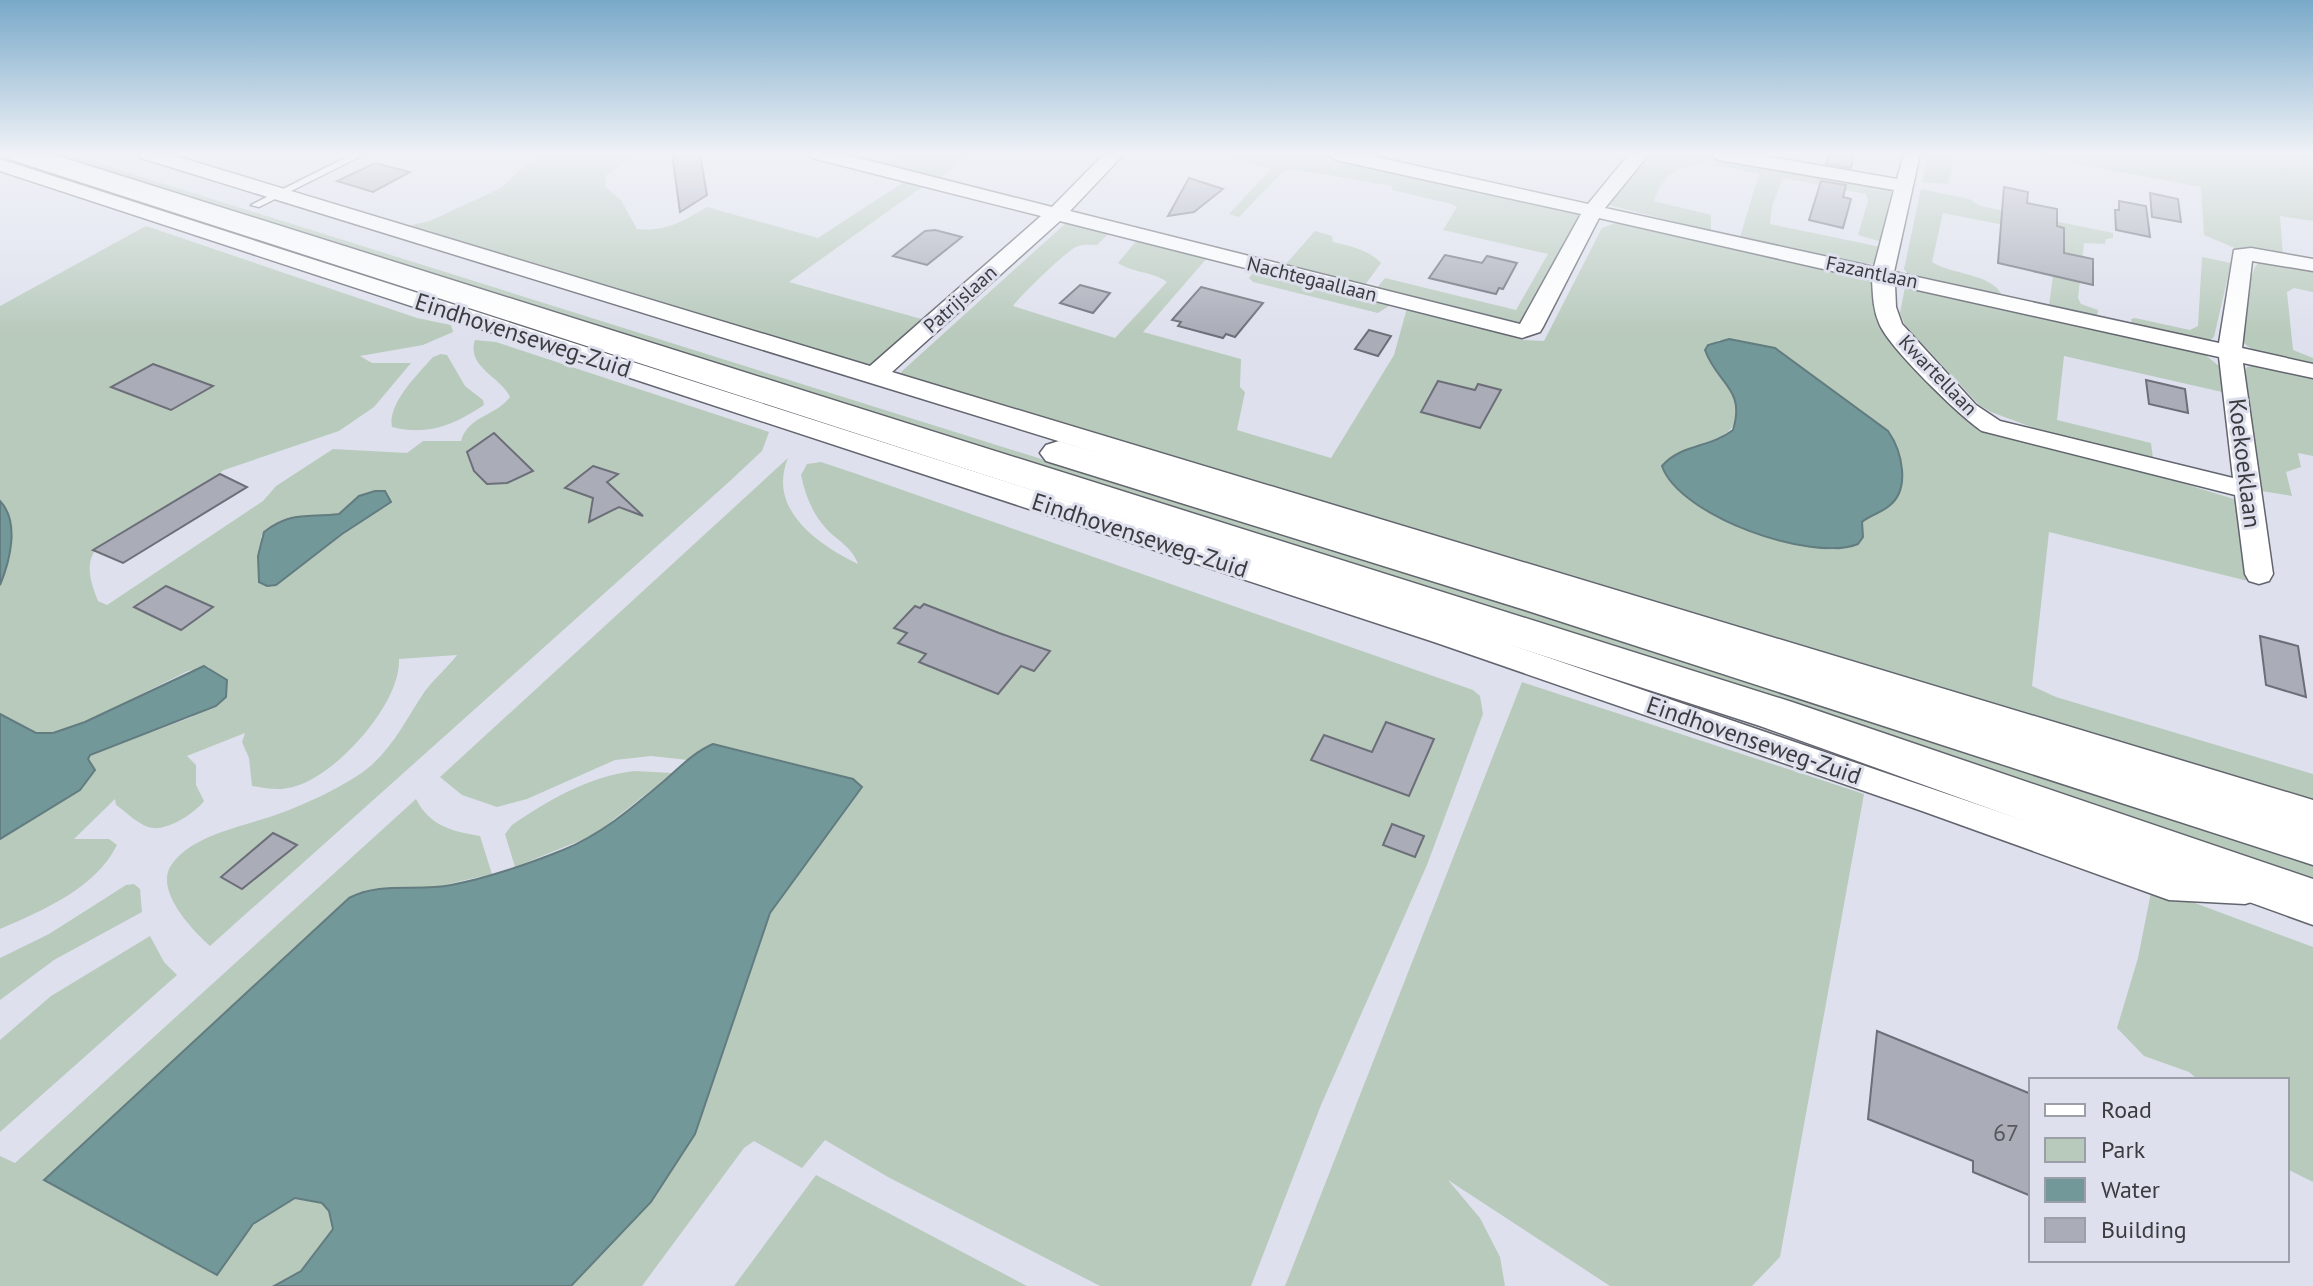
<svg xmlns="http://www.w3.org/2000/svg" width="2313" height="1286" font-family="'PT Sans',sans-serif">
<rect width="100%" height="100%" fill="#dee1ed"/>
<g fill="#b8cabc" fill-rule="evenodd">
<path d="M39,154H69L2313,858V880L1451,596Z"/>
<path d="M547,154H637L606,175L605,187L621,200L637,229C666,232 683,221 707,207L818,238L904,182L922,187L789,282L925,320L871,367L403,227L430,221L490,193L502,187L527,164Z"/>
<path d="M910,154H968L938,180L872,163Z"/>
<path d="M1238,154H1316L1572,210L1582,217L1525,326L1377,288L1385,278L1516,310L1548,254L1443,230L1457,207L1452,204L1392,190V186L1293,169L1283,172L1239,217L1229,214L1271,169L1234,159Z"/>
<path d="M1654,154H1698L1892,190L1882,242L1858,235L1868,201L1866,194L1783,178L1772,206L1770,224L1881,247L1875,264L1859,263L1740,237L1759,174L1756,173C1716,166 1671,149 1654,201L1711,215V231L1605,204Z"/>
<path d="M1928,154H1955L1948,184L1922,182Z"/>
<path d="M2023,154H2313V221L2280,216L2283,256L2235,248L2204,235L2201,187Z"/>
<path d="M1921,189L1969,199L1980,206L2113,233V238L2106,239L2105,244L2084,243L2078,298L2081,304L2098,310L2097,316L2049,306L2058,237L2054,235L1943,213L1932,262C1952,275 1991,273 2002,295L1908,274L1904,269Z"/>
<path d="M1618,222L1636,224L1875,280L1879,285L1875,312L1883,325L1969,417L2237,500L2248,581L2049,532L2032,686L2056,697L2313,774V805L905,378L901,372L1066,223L1109,233L1097,245C1092,245 1084,244 1078,246C1068,249 1018,298 1013,306L1115,338L1167,282C1155,272 1133,273 1118,263L1137,240L1207,258L1143,332L1241,359L1240,387L1245,392L1237,430L1331,458L1394,355L1407,308L1523,340L1544,341L1602,228ZM1719,340L1775,348L1831,389L1867,518L1862,522L1858,544L1833,550L1783,542L1692,446C1724,441 1754,422 1730,387C1720,374 1710,366 1705,350Z"/>
<path d="M146,226L417,318L451,325L453,332L423,345L360,356L372,363H411L374,407L339,431L224,470L94,552C85,567 92,586 98,601L107,605L263,501L276,486L333,449L407,453L423,441H461C468,416 496,416 510,397C501,377 466,367 475,340L496,342L769,432L762,451L730,481L210,946C192,930 153,889 172,864C194,833 247,826 281,813C308,803 333,791 357,776C390,755 404,722 425,691C435,678 448,667 457,655L399,659C401,704 337,774 296,786C281,791 268,789 252,786L249,758L242,742L245,733L187,756L196,765V785L204,801C194,814 165,833 148,827C137,823 126,812 116,805L115,799L74,839H109L117,845C96,888 42,911 0,929V839L80,790L89,755L192,717L209,667L188,671L85,722L53,733H36L0,714V585L7,568L0,501V306ZM359,496V522L276,585L259,582L261,536C289,510 305,519 339,514Z"/>
<path d="M1315,231L1332,236L1333,242C1350,246 1369,250 1381,263L1365,285L1285,265Z"/>
<path d="M2202,257L2231,263L2214,337L2209,341L2132,324L2131,319L2135,318L2190,330L2198,326Z"/>
<path d="M2260,261L2313,271V292L2294,288L2287,292L2293,350L2313,358V365C2294,361 2237,355 2237,329C2237,310 2249,285 2255,267Z"/>
<path d="M1255,270L1392,304L1378,313L1253,282L1249,278Z"/>
<path d="M1905,287L2202,352L2220,367L2222,392L2064,356L2057,420L2151,443L2153,459L2034,428L1991,412L1979,405L1905,325L1900,313Z"/>
<path d="M441,354L447,355L465,386L483,400L484,405C454,425 428,436 392,427C387,404 418,374 433,357Z"/>
<path d="M2256,365L2313,375V456L2298,453L2301,467L2286,472L2292,496L2261,491L2245,372L2247,367Z"/>
<path d="M788,458C767,509 817,544 858,564C853,551 845,545 834,536C815,520 806,499 801,475L807,464L821,462L854,473L1473,690L1480,696L1483,714L1427,865L1321,1105L1251,1286H1100L888,1177L825,1140L802,1168L754,1141L744,1148L642,1286H571L651,1202L695,1134L770,913L853,779L713,744L688,760L651,756L615,760L527,799L497,807L462,795L440,777Z"/>
<path d="M1522,682L1864,794L1780,1257L1752,1286H1610L1448,1180L1480,1218L1500,1257L1505,1286H1285Z"/>
<path d="M634,771L673,773L594,835L515,867L505,834L512,825C548,800 590,776 634,771Z"/>
<path d="M416,799C430,826 451,831 480,836L492,874L423,890L392,888L44,1180L217,1275C232,1251 265,1200 297,1199C304,1198 314,1201 322,1203L329,1211L333,1229C317,1252 302,1277 274,1286H0V1156L15,1163Z"/>
<path d="M134,884L140,889L142,912L54,960L0,1000V958L49,934L126,885Z"/>
<path d="M2152,887L2313,947V1182L2287,1169V1080H2198L2189,1072L2144,1056L2117,1028L2138,958Z"/>
<path d="M150,936L164,962L177,975L0,1132V1040L51,996Z"/>
<path d="M816,1175L1027,1286H734Z"/>
</g>
<g fill="#73989a" stroke="#627c7f" stroke-width="2">
<path d="M1729,339L1775,348L1888,431C1902,451 1911,489 1889,506C1881,513 1870,515 1862,522L1863,537L1858,544C1812,563 1679,516 1662,466C1681,444 1710,448 1733,430C1746,388 1717,384 1705,350L1708,345Z"/>
<path d="M375,491H385L391,502L342,534L276,585L267,586L259,582L258,556L264,532C291,511 307,518 339,514L359,496Z"/>
<path d="M0,501C20,522 10,561 0,585Z"/>
<path d="M204,666L227,680L226,697L216,706L90,755L88,759L95,770L80,790L0,839V714L36,733H53L85,722Z"/>
<path d="M713,744L853,779L862,787L770,913L695,1134L651,1202L571,1286H274L301,1271L333,1229L329,1211L322,1203L295,1198L253,1224L217,1275L44,1180L349,898C381,881 417,892 451,885C488,878 528,864 563,850C602,834 632,808 664,781C679,768 694,752 713,744Z"/>
</g>
<g fill="#aaadb8" stroke="#6c6e78" stroke-width="2">
<path d="M672,154H700L707,195L680,212Z"/>
<path d="M1829,154H1854L1851,168L1826,164Z"/>
<path d="M375,163L410,172L373,192L337,181Z"/>
<path d="M1189,178L1223,189L1194,212L1168,216Z"/>
<path d="M1821,181L1846,185L1843,197L1851,199L1843,228L1809,220Z"/>
<path d="M2004,187L2028,192L2027,203L2057,209V226L2064,228V253L2093,259V285L1998,263Z"/>
<path d="M2150,193L2178,199L2181,222L2152,217Z"/>
<path d="M2119,201L2146,206L2150,237L2116,230L2115,210H2119Z"/>
<path d="M935,230L962,237L927,265L893,256L925,231Z"/>
<path d="M1445,255L1482,263L1487,256L1517,263L1503,289L1499,288L1496,294L1429,278Z"/>
<path d="M1080,285L1110,293L1093,313L1060,303Z"/>
<path d="M1201,287L1263,303L1235,337L1226,334L1223,338L1178,326L1181,322L1172,320Z"/>
<path d="M1369,330L1391,336L1378,356L1355,349Z"/>
<path d="M153,364L213,386L171,410L111,387Z"/>
<path d="M2146,380L2185,389L2188,413L2149,404Z"/>
<path d="M1438,381L1475,390L1478,384L1501,390L1480,428L1421,412Z"/>
<path d="M494,433L533,471L507,483L487,484L474,471L467,452Z"/>
<path d="M593,466L618,474L607,482L643,516L619,507L589,522L593,498L565,488Z"/>
<path d="M220,474L247,487L123,563L93,550Z"/>
<path d="M166,586L213,607L181,630L134,607Z"/>
<path d="M924,604L999,633L1050,651L1034,671L1021,666L998,694L919,662L926,654L898,643L907,633L894,628L915,606L920,608Z"/>
<path d="M2260,636L2298,646L2306,697L2266,685Z"/>
<path d="M1386,722L1434,739L1409,796L1311,760L1324,735L1372,752Z"/>
<path d="M1392,824L1424,836L1415,857L1383,845Z"/>
<path d="M273,833L297,845L242,889L221,877Z"/>
<path d="M1877,1031L2031,1094V1196L1973,1172V1161L1868,1119Z"/>
</g>
<g fill="none" stroke-linecap="round" stroke-linejoin="round">
<defs>
<path id="service" d="M353,154H365L259,207L251,205Z"/>
<g id="minor">
<path d="M139,154H169L870,366L1041,216L812,158L810,154H843L1052,207L1104,154H1124L1070,211L1520,324L1581,214L1336,160L1327,154H1363L1588,204L1629,154H1649L1605,208L1874,267L1894,190L1719,160L1710,154H1754L1897,179L1904,154H1920L1894,272L2219,343L2234,250L2251,248L2313,259V271L2252,261L2242,348L2313,364V378L2243,363L2273,574L2269,581L2259,584L2249,581L2245,574L2235,495L1982,431C1960,416 1888,347 1879,323C1873,309 1873,295 1872,280L1599,218L1543,327L1540,332L1522,338L1060,221L892,372L2313,800V828L141,158ZM1895,285L2219,357L2233,478L2000,421L1976,405L1902,324L1896,307Z"/>
<path d="M0,159L1456,626L2169,870L2245,874L2258,878L2263,889L2258,900L2245,904L2169,900L1922,811L1434,642L0,171Z"/>
</g>
<g id="primary">
<path d="M8,154H52L1792,702L2313,879V925L1760,726L12,160Z"/>
<path d="M1059,441L1555,590L2313,823V865L1525,610L1046,461L1040,453L1046,445Z"/>
</g>
</defs>
<use href="#service" stroke="#62646e" stroke-width="3"/>
<use href="#minor" stroke="#62646e" stroke-width="3"/>
<use href="#primary" stroke="#62646e" stroke-width="3"/>
<use href="#service" fill="#fff" fill-rule="evenodd"/>
<use href="#minor" fill="#fff" fill-rule="evenodd"/>
<use href="#primary" fill="#fff" fill-rule="evenodd"/>
</g>
<linearGradient id="sky" x2="0" y2="1"><stop stop-color="#79a9c9"/><stop offset="0.46" stop-color="#f0f2f7"/><stop offset="1" stop-color="#f0f2f7" stop-opacity="0"/></linearGradient>
<rect width="2313" height="334" fill="url(#sky)"/>
<g text-anchor="middle" dominant-baseline="central" stroke-width="6" stroke-linejoin="round" paint-order="stroke">
<g font-size="20" fill="#3b3c40" stroke="#dee1ed">
<text transform="translate(1872 272) rotate(12)">Fazantlaan</text>
<text transform="translate(1312 279) rotate(14)">Nachtegaallaan</text>
<text transform="translate(960 299) rotate(-42)">Patrijslaan</text>
<text transform="translate(1938 375) rotate(46)">Kwartellaan</text>
</g>
<g font-size="24" fill="#3b3c40" stroke="#dee1ed">
<text transform="translate(523 335) rotate(18)">Eindhovenseweg-Zuid</text>
<text transform="translate(2245 463) rotate(83)">Koekoeklaan</text>
<text transform="translate(1140 535) rotate(18)">Eindhovenseweg-Zuid</text>
<text transform="translate(1754 740) rotate(19)">Eindhovenseweg-Zuid</text>
</g>
<g font-size="24" fill="#57585e">
<text x="2006" y="1132">67</text>
</g>
</g>
<rect x="2029" y="1078" width="260" height="184" fill="#dee1ed" stroke="#9d9fa8" stroke-width="2"/>
<rect x="2045" y="1104" width="40" height="12" fill="#ffffff" stroke="#9d9fa8" stroke-width="2"/>
<text x="2101" y="1118" font-size="24" fill="#3b3c40">Road</text>
<rect x="2045" y="1138" width="40" height="24" fill="#b8cabc" stroke="#9d9fa8" stroke-width="2"/>
<text x="2101" y="1158" font-size="24" fill="#3b3c40">Park</text>
<rect x="2045" y="1178" width="40" height="24" fill="#73989a" stroke="#9d9fa8" stroke-width="2"/>
<text x="2101" y="1198" font-size="24" fill="#3b3c40">Water</text>
<rect x="2045" y="1218" width="40" height="24" fill="#aaadb8" stroke="#9d9fa8" stroke-width="2"/>
<text x="2101" y="1238" font-size="24" fill="#3b3c40">Building</text>
</svg>
